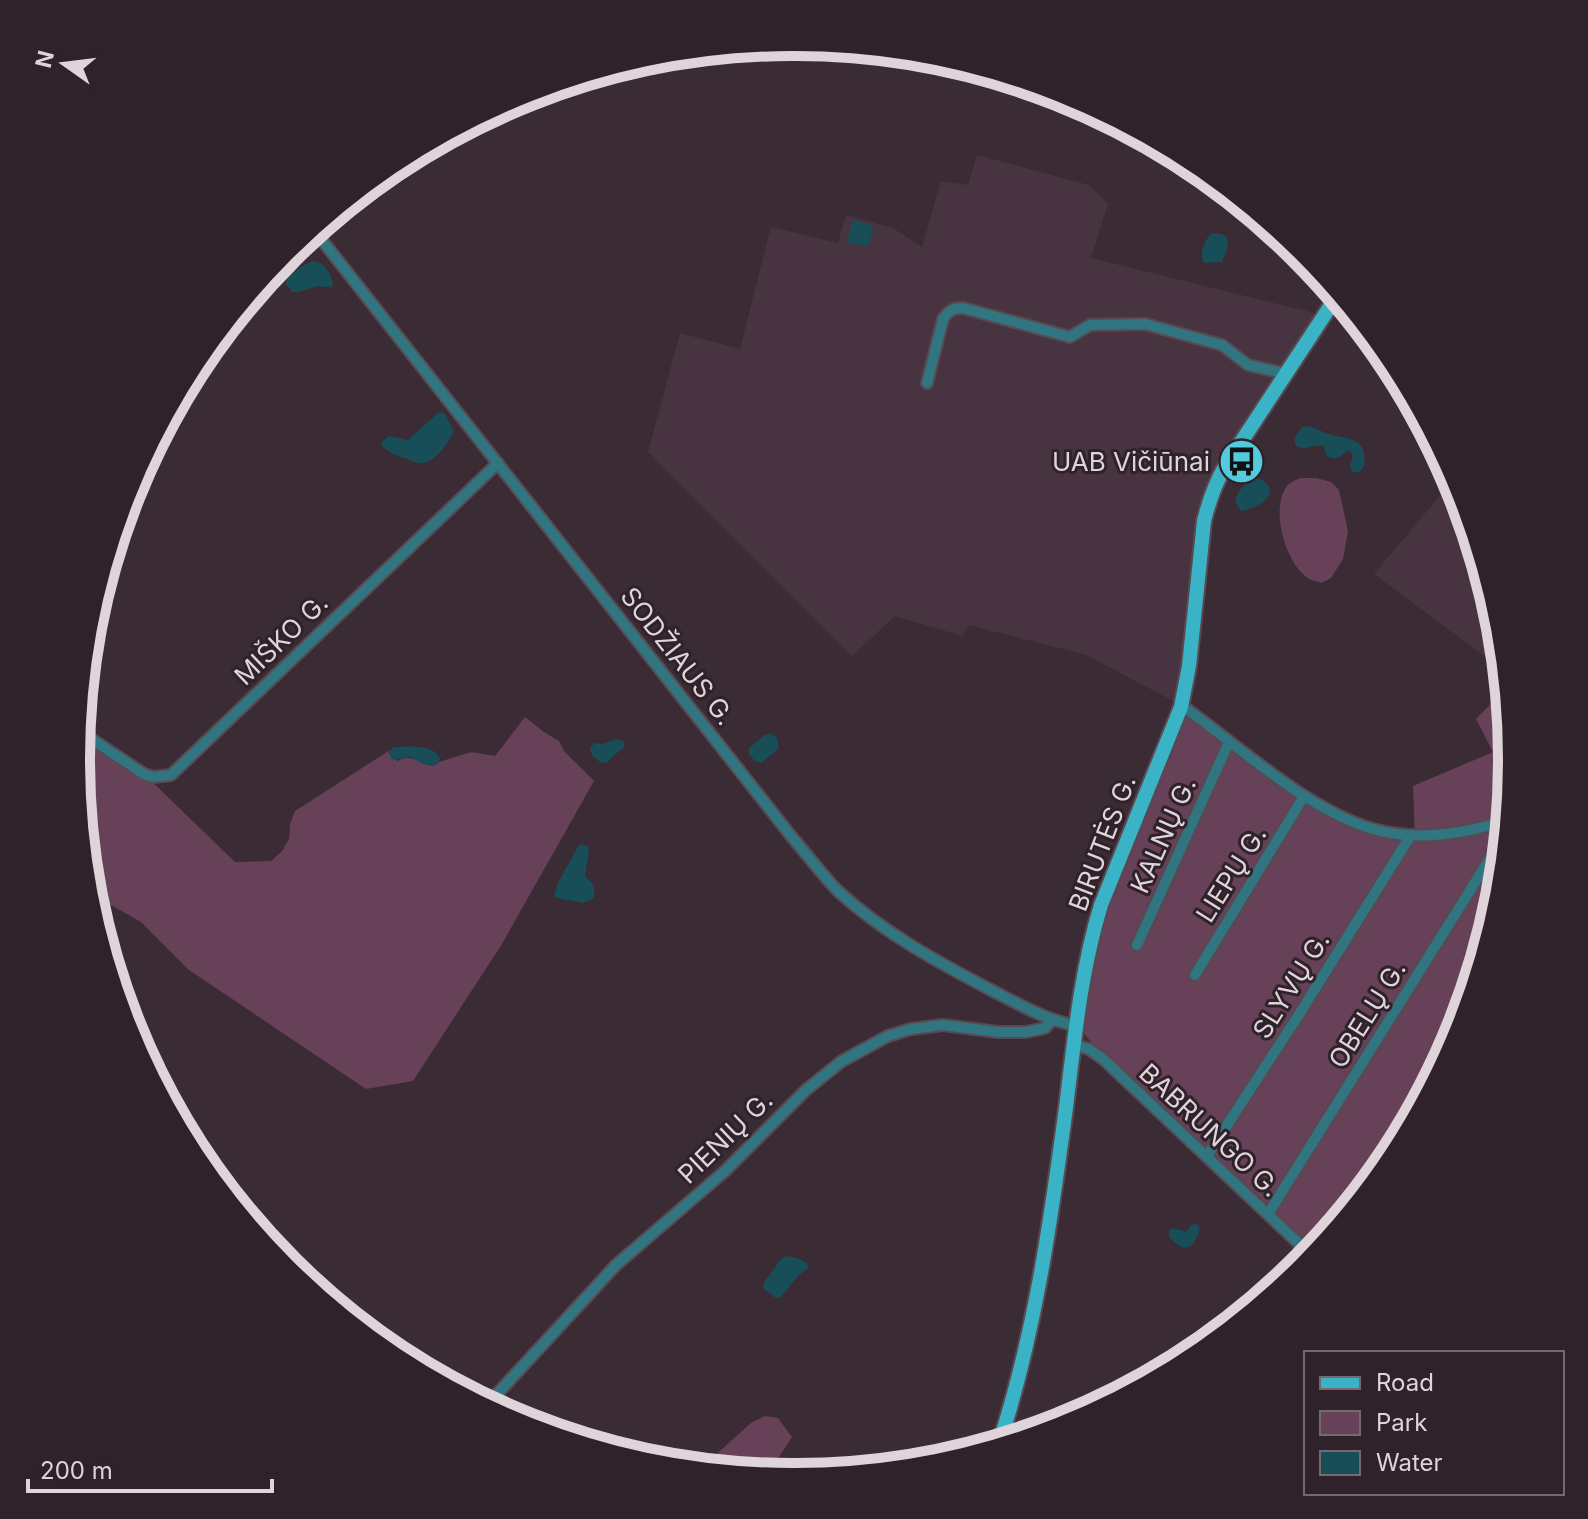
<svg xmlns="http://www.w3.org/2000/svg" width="1588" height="1519" font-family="Inter,sans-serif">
<rect width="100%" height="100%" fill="#3a2b34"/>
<g fill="#483440">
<path d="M977,155L1089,185L1108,204L1091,258L1319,314L1222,457L1204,495L1201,511L1179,687L1175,702L1086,655L969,625L962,636L895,616L852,656L648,452L680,333L740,349L771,227L838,243L846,215L893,228L922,247L941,181L968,185Z"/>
<path d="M1454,479L1498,620L1503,670L1374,574Z"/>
</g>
<g fill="#664157">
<path d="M1301,478H1316L1331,482L1339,490L1348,531L1343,559L1331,578L1321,583C1317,581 1312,581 1308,578C1286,564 1271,512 1285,489C1288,483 1295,480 1301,478Z"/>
<path d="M1505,689L1511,760L1498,900L1457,1034L1390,1158L1314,1251C1264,1202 1213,1154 1162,1106C1136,1081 1102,1060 1081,1029L1091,963L1104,914L1185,716L1297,797L1322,812L1352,827L1379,835L1415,839L1413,786L1493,752L1476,719Z"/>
<path d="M525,717L544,732L559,741L564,751L594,781L502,944L413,1081L366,1089L189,970L141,922L90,893L77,759L79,735L144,774L235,862L271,861L282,851L289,839L290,824L295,811L390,750L389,754L397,761C411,753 420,763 434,766L439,762L471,752L495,756Z"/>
<path d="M765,1416L778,1418L792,1437L768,1474L701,1468L751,1423Z"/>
</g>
<g fill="#174e57">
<path d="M853,220L874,226L868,247L847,242Z"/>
<path d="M1211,233L1222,234L1227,238L1228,247L1222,262L1204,263C1198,253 1205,241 1211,233Z"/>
<path d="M313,261C325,262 329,272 333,282L332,287C326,288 320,285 314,287C306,289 301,293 292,292L286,284L287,276L302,266Z"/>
<path d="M439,412L445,414L454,431C449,442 436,462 423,463C417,464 410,460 404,458C395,455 388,452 381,445L383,441L389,436L408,440Z"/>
<path d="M1308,426C1316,428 1324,433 1332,435C1340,437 1350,438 1357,442C1368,449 1367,476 1354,472C1347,469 1352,460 1353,455L1349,450C1341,455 1337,462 1327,456L1323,446C1312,443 1305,453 1295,445V437L1302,427Z"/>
<path d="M1256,477C1287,490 1260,508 1241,511L1235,502C1237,491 1245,482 1256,477Z"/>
<path d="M770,733C777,736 780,741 778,749L761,763L755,761L749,755V748L765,735Z"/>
<path d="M616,739L623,741L625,746L607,762L601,763L592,755L590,748L595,743L603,744Z"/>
<path d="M393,747C409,747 431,743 440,758L439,762L434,766L423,764L411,757L393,760L389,754Z"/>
<path d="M582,844L588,847L589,851L585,876L594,886V898L583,903L557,898L554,896L557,885L578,846Z"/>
<path d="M1196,1224L1200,1228C1194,1249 1185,1255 1169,1237V1230L1174,1228L1186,1232L1191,1225Z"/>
<path d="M788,1256L797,1258L807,1263L808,1268L799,1275L781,1297L776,1298L764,1289L763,1286L764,1282L782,1258Z"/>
</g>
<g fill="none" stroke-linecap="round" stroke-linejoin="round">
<defs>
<g id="minor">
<path d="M314,230L791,836C807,854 822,875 839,892C884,933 939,963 993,991C1020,1005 1046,1020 1077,1026"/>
<path d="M1334,301L1355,317"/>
<path d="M927,383L943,319C948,311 953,308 963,308L1070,337L1090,325L1145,324L1222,345L1248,365L1287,374"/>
<path d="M1181,707L1188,710C1242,749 1308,810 1373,829C1417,842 1463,834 1505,821"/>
<path d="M79,734L93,740L144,774L153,777L171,775L498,463"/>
<path d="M1137,945L1229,742"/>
<path d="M1195,975L1304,796"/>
<path d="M1074,1045L1089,1049L1103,1059L1311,1255"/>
<path d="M1207,1156L1298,1016L1411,835"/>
<path d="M1268,1214L1504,836"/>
<path d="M483,1403L497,1394L616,1265L725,1171L806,1090L842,1061L888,1036L911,1029L943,1025L998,1032H1026L1045,1028L1052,1020"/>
</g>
<path id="major" d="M999,1444C1034,1337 1050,1226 1065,1115C1074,1045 1080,973 1101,905L1181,707L1189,666L1204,521C1209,501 1215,483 1226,465L1337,296"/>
</defs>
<use href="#minor" stroke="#584952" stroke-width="14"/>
<use href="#major" stroke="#584952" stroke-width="18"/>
<use href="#minor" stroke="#307580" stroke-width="10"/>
<use href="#major" stroke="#3bb3c6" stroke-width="14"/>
</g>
<defs>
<symbol id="bus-disc" viewBox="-11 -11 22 22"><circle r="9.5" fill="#54cadd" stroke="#2f222a"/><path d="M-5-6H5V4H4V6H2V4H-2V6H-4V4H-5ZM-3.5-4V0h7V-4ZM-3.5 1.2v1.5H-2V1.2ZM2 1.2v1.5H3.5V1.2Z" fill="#111"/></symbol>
</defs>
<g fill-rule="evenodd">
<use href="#bus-disc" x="1216" y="436" width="51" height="51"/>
</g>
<g text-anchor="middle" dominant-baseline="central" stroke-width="6" stroke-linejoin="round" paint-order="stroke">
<g font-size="26" fill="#ded4da" stroke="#2f222a" text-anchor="end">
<text x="1210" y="461">UAB Vičiūnai</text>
</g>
<g font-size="26" fill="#ded4da" stroke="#2f222a">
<text transform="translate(281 639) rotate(-44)">MIŠKO G.</text>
<text transform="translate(678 656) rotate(52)">SODŽIAUS G.</text>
<text transform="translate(1163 835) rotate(-66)">KALNŲ G.</text>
<text transform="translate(1102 843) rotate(-69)">BIRUTĖS G.</text>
<text transform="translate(1231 874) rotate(-58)">LIEPŲ G.</text>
<text transform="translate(1291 985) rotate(-58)">SLYVŲ G.</text>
<text transform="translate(1367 1014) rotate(-58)">OBELŲ G.</text>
<text transform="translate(1210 1130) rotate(43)">BABRUNGO G.</text>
<text transform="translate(725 1137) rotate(-44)">PIENIŲ G.</text>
</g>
</g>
<path d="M0 0H1588V1519H0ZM793 56H795A703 703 0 0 1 1498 759V760A703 703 0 0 1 795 1463H793A703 703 0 0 1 90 760V759A703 703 0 0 1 793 56Z" fill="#2f222a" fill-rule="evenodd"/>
<path fill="none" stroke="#ded4da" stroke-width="10" d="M793 56H795A703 703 0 0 1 1498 759V760A703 703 0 0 1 795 1463H793A703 703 0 0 1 90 760V759A703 703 0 0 1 793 56Z"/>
<rect x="1304" y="1351" width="260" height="144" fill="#2f222a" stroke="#756970" stroke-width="2"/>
<rect x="1320" y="1377" width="40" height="12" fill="#3bb3c6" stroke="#756970" stroke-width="2"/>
<text x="1376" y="1391" font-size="24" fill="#ded4da">Road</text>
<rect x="1320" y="1411" width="40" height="24" fill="#664157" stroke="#756970" stroke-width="2"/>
<text x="1376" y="1431" font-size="24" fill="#ded4da">Park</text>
<rect x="1320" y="1451" width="40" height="24" fill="#174e57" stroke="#756970" stroke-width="2"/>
<text x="1376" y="1471" font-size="24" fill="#ded4da">Water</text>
<g transform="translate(64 64) rotate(284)" stroke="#2f222a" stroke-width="6" paint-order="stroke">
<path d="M0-6L14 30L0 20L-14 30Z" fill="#ded4da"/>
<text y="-12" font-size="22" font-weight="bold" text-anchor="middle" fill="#ded4da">N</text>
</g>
<path d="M28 1479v12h244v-12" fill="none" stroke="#ded4da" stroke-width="4"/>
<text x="40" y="1479" font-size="24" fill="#ded4da" stroke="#2f222a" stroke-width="6" paint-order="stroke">200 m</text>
</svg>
